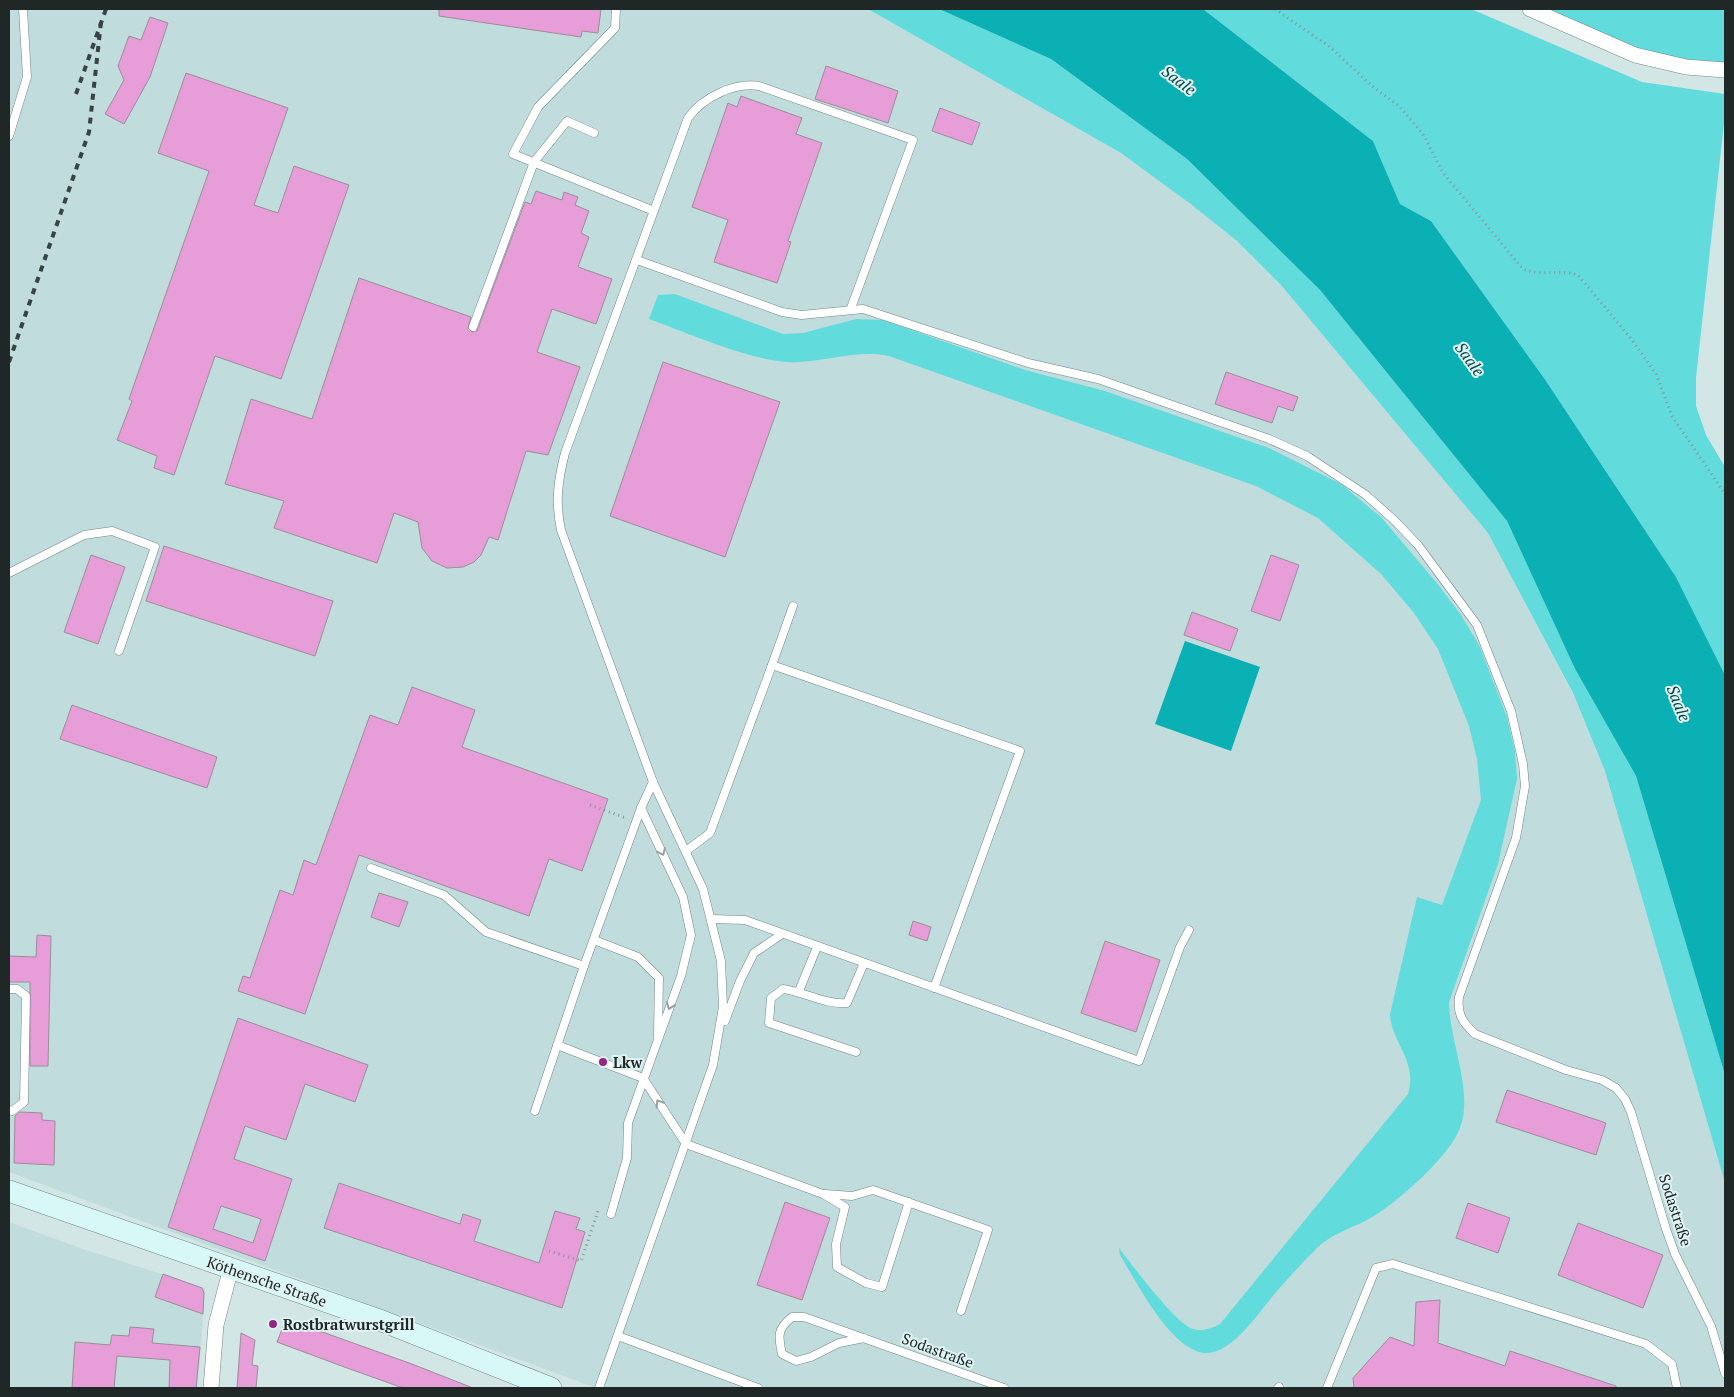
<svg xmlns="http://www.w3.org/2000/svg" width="1734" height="1397" font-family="'PT Serif',serif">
<rect width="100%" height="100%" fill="#d3e6e6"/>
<g fill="#c0dcdd">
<path d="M9,9H868L1121,153L1193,205L1237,241L1281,285L1488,533L1573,694L1605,771L1725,1183V1388H596L9,1172Z"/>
<path d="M9,1222L83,1249L205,1288L198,1388H9Z"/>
</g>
<g fill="#62dbdd">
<path d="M868,9H939L1051,59L1187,159L1320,290L1507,521L1575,669L1636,776L1725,1075V1183L1605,771L1573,693L1488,533L1281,285L1237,241L1192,205L1121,153Z"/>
<path d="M1203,9H1471L1642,82L1725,94V114L1696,378V406L1706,435L1725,467V675L1676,577L1544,378L1431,221L1400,204L1373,141Z"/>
<path d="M1528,9H1725V72L1678,63Z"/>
<path d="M675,294L783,334L803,333L856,319L883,320L1025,370L1105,391L1269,448L1341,484L1381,517L1436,582L1461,615L1479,645L1507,717L1515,752L1517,779L1498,864L1449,1002C1449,1041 1474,1091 1460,1128C1450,1156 1394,1206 1367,1220C1350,1229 1333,1233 1318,1247C1304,1261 1290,1276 1277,1291C1261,1309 1235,1351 1208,1353C1173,1355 1136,1281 1120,1255L1119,1248C1132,1265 1175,1323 1193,1329C1202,1332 1212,1328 1220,1324L1408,1094C1418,1060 1392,1045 1390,1014L1417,897L1442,905L1481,800L1477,759L1469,726L1438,649L1414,613L1382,575L1318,518L1256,486L889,356C855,349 821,364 787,362C746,359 688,333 649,319L658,295Z"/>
</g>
<g fill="#0bb0b4">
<path d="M939,9H1203L1373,141L1400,204L1431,221L1544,378L1676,577L1725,675V1075L1636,776L1575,669L1507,521L1320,290L1187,159L1051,59Z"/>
<path d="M1185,641L1260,667L1231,751L1155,724Z"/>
</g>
<g fill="#e79dd8" stroke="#9a8e97" fill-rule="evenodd">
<path d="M439,9H601L598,33L582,31L581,37L439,16Z"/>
<path d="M150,17L168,23L150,77L124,124L105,114L124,80L118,66L129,36L141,40Z"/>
<path d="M826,66L898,91L888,123L815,99Z"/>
<path d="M186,73L288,108L254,205L278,213L294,166L349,185L281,379L215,356L174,475L154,468L157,456L117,440L132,401L129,399L209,171L158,153Z"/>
<path d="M741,96L802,118L796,134L822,143L788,241L791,242L777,283L714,262L728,220L692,207L728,103L737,107Z"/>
<path d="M940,108L980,123L972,145L932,131Z"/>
<path d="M536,191L562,200L564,192L578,197L575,205L589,211L581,233L589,237L578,267L612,279L596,324L552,309L537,352L580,367L548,455L526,451L498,540L489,537L481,555L474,562L463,567L447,568L432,561L422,548L418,522L394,513L377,563L274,528L284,501L225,484L251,399L312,419L359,278L471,317L468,328L472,332L477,331L525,202L531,204Z"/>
<path d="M663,362L780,402L725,557L610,516Z"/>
<path d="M1226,372L1298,397L1293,411L1278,406L1272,423L1215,404Z"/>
<path d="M164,546L333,601L315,656L146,601Z"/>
<path d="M91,555L125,567L98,644L64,632Z"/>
<path d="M1271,555L1299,565L1280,621L1251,611Z"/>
<path d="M1192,612L1238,629L1230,651L1184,635Z"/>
<path d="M412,687L475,710L462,747L608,799L582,871L549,859L529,916L359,855L305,1014L238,991L243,976L250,978L280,890L293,895L304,860L316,865L370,715L398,725Z"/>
<path d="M72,705L217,757L207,788L60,739Z"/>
<path d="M379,893L408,902L399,927L371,917Z"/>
<path d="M913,921L931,927L927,941L909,935Z"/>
<path d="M37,935L51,936L48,1066H30V982H9V956L36,957Z"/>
<path d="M1105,941L1160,960L1136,1032L1081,1013Z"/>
<path d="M238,1018L368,1065L355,1102L305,1084L286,1140L245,1126L234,1159L292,1179L265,1261L168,1227ZM221,1206L261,1219L253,1243L213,1229Z"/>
<path d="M1507,1090L1606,1123L1596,1155L1496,1122Z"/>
<path d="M20,1112L42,1113V1120L55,1121L54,1165L14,1163L15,1116Z"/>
<path d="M339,1183L460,1224L463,1214L481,1220L474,1241L539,1263L555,1211L580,1218L576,1229L585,1232L562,1308L324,1228Z"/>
<path d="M785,1202L830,1218L802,1300L757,1285Z"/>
<path d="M1468,1203L1510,1218L1498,1253L1456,1238Z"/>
<path d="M1578,1223L1663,1255L1643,1308L1558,1275Z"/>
<path d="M163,1274L202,1288L204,1293L203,1314L155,1297Z"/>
<path d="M1440,1300L1438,1343L1505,1366L1510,1351L1616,1386V1388H1354L1353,1378L1390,1337L1414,1346L1416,1302Z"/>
<path d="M286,1319L412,1364L473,1388H403L347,1368L277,1342Z"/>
<path d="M130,1327L154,1329L152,1343L200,1347L196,1388H169L170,1360L117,1356L114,1388H72L75,1342L110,1345L112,1335L129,1336Z"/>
<path d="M241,1333L255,1340L252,1365L258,1366L256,1388H237Z"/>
</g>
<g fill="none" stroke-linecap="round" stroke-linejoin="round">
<defs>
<g id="service">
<path d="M616,9L615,28L538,107L513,154L654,211"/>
<path d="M9,136L27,77L23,9"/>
<path d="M637,260L782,312L802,315L863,309L1028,363L1098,379L1269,439L1307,456L1366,495L1395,521L1418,545L1477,625L1511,711L1523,764L1525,786L1516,838L1459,997C1457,1014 1462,1022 1475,1034L1566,1070L1602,1080L1616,1088L1625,1099L1631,1112L1666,1229L1675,1254L1711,1326L1725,1373"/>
<path d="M473,327L534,162L567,121L594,133"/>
<path d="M9,573L84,535L112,531L155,547L119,651"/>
<path d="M772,665L793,606"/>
<path d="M686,851L710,833L772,665L1020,751L934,988"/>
<path d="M371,868L444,895L486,932L584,966"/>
<path d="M712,919L745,920L1139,1061L1180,947L1189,930"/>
<path d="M594,940L638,957L659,978L658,1036"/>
<path d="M9,989H17L26,996L24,1102L12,1111L9,1110"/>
<path d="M799,991L817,947"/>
<path d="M725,1021L740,981L754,953L782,934"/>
<path d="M557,1045L643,1078L686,1144L823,1194L845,1207L836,1244L837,1267L866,1283L882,1287L909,1202"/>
<path d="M856,1052L769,1023L771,998L783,989C805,992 826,1005 847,1003L864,963"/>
<path d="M535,1111L584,966L641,808L653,782"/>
<path d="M825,1194L852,1196L873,1190L988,1230L961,1311"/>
<path d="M611,1214L627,1158L628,1123L681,976L691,935L683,897L641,808"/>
<path d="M618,1336L758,1388"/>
<path d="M864,1338L839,1343L811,1357L796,1361L782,1354C778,1336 777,1329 792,1317H804L1004,1388"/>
<path d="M599,1388L713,1065L723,1007L721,961L703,889L653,782L561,530C555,502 558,480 565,453L688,118C703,97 735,82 759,86L913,140L851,308"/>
<path d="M1278,1388L1279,1387"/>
<path d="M1327,1388L1376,1268L1393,1264L1646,1344L1672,1364L1677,1388"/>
</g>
<g id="minor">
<path d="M1530,9L1635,55L1686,67L1725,70"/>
<path d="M211,1388L216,1325L231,1268"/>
</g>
<path id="secondary" d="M9,1191L382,1321L551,1388"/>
</defs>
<use href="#service" stroke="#738585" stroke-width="9"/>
<use href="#minor" stroke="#738585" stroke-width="16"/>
<use href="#secondary" stroke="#738585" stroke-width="22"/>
<g stroke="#879595" stroke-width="3" stroke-dasharray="1 4" stroke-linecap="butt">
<path d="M1275,9L1330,47L1372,86L1400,107L1423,134L1443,173L1522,268C1542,278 1557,268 1578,275L1632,340L1656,374L1672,416L1725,494"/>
<path d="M590,805L626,818"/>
<path d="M549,1251L581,1261L598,1211"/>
</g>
<use href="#service" stroke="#fff" stroke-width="8"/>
<use href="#minor" stroke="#fff" stroke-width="15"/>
<use href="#secondary" stroke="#d8f8f8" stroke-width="21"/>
<g stroke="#3a4343" stroke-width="4" stroke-dasharray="6 6" stroke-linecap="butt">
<path d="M76,94L106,9"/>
<path d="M9,362L89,132L101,22"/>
</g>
</g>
<defs><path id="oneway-chevron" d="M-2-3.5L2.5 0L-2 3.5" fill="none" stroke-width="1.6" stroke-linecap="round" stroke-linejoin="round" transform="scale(1.25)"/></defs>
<g stroke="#9b9e9e">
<use href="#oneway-chevron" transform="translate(662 852) rotate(65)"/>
<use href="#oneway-chevron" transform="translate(670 1006) rotate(110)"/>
<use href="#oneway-chevron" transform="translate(659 1103) rotate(-123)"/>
</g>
<g fill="#952686" stroke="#e0f3f3" stroke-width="2">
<circle cx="603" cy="1062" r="5"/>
<circle cx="273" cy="1324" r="5"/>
</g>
<g text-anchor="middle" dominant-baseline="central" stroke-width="4" stroke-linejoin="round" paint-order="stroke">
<g font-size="15" font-weight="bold" fill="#202727" stroke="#e0f3f3" text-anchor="start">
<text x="613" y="1062">Lkw</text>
<text x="283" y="1324">Rostbratwurstgrill</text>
</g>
<g font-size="15" fill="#202727" stroke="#e0f3f3">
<text transform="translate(1676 1210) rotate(72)">Sodastraße</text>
<text transform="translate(267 1281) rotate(19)">Köthensche Straße</text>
<text transform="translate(938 1350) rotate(20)">Sodastraße</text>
</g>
<g font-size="16" font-style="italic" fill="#054546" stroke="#e0f3f3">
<text transform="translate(1179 80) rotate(37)">Saale</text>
<text transform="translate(1470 359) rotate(54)">Saale</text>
<text transform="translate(1679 703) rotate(68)">Saale</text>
</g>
</g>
<rect width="1734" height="1397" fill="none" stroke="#202727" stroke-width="20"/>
</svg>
